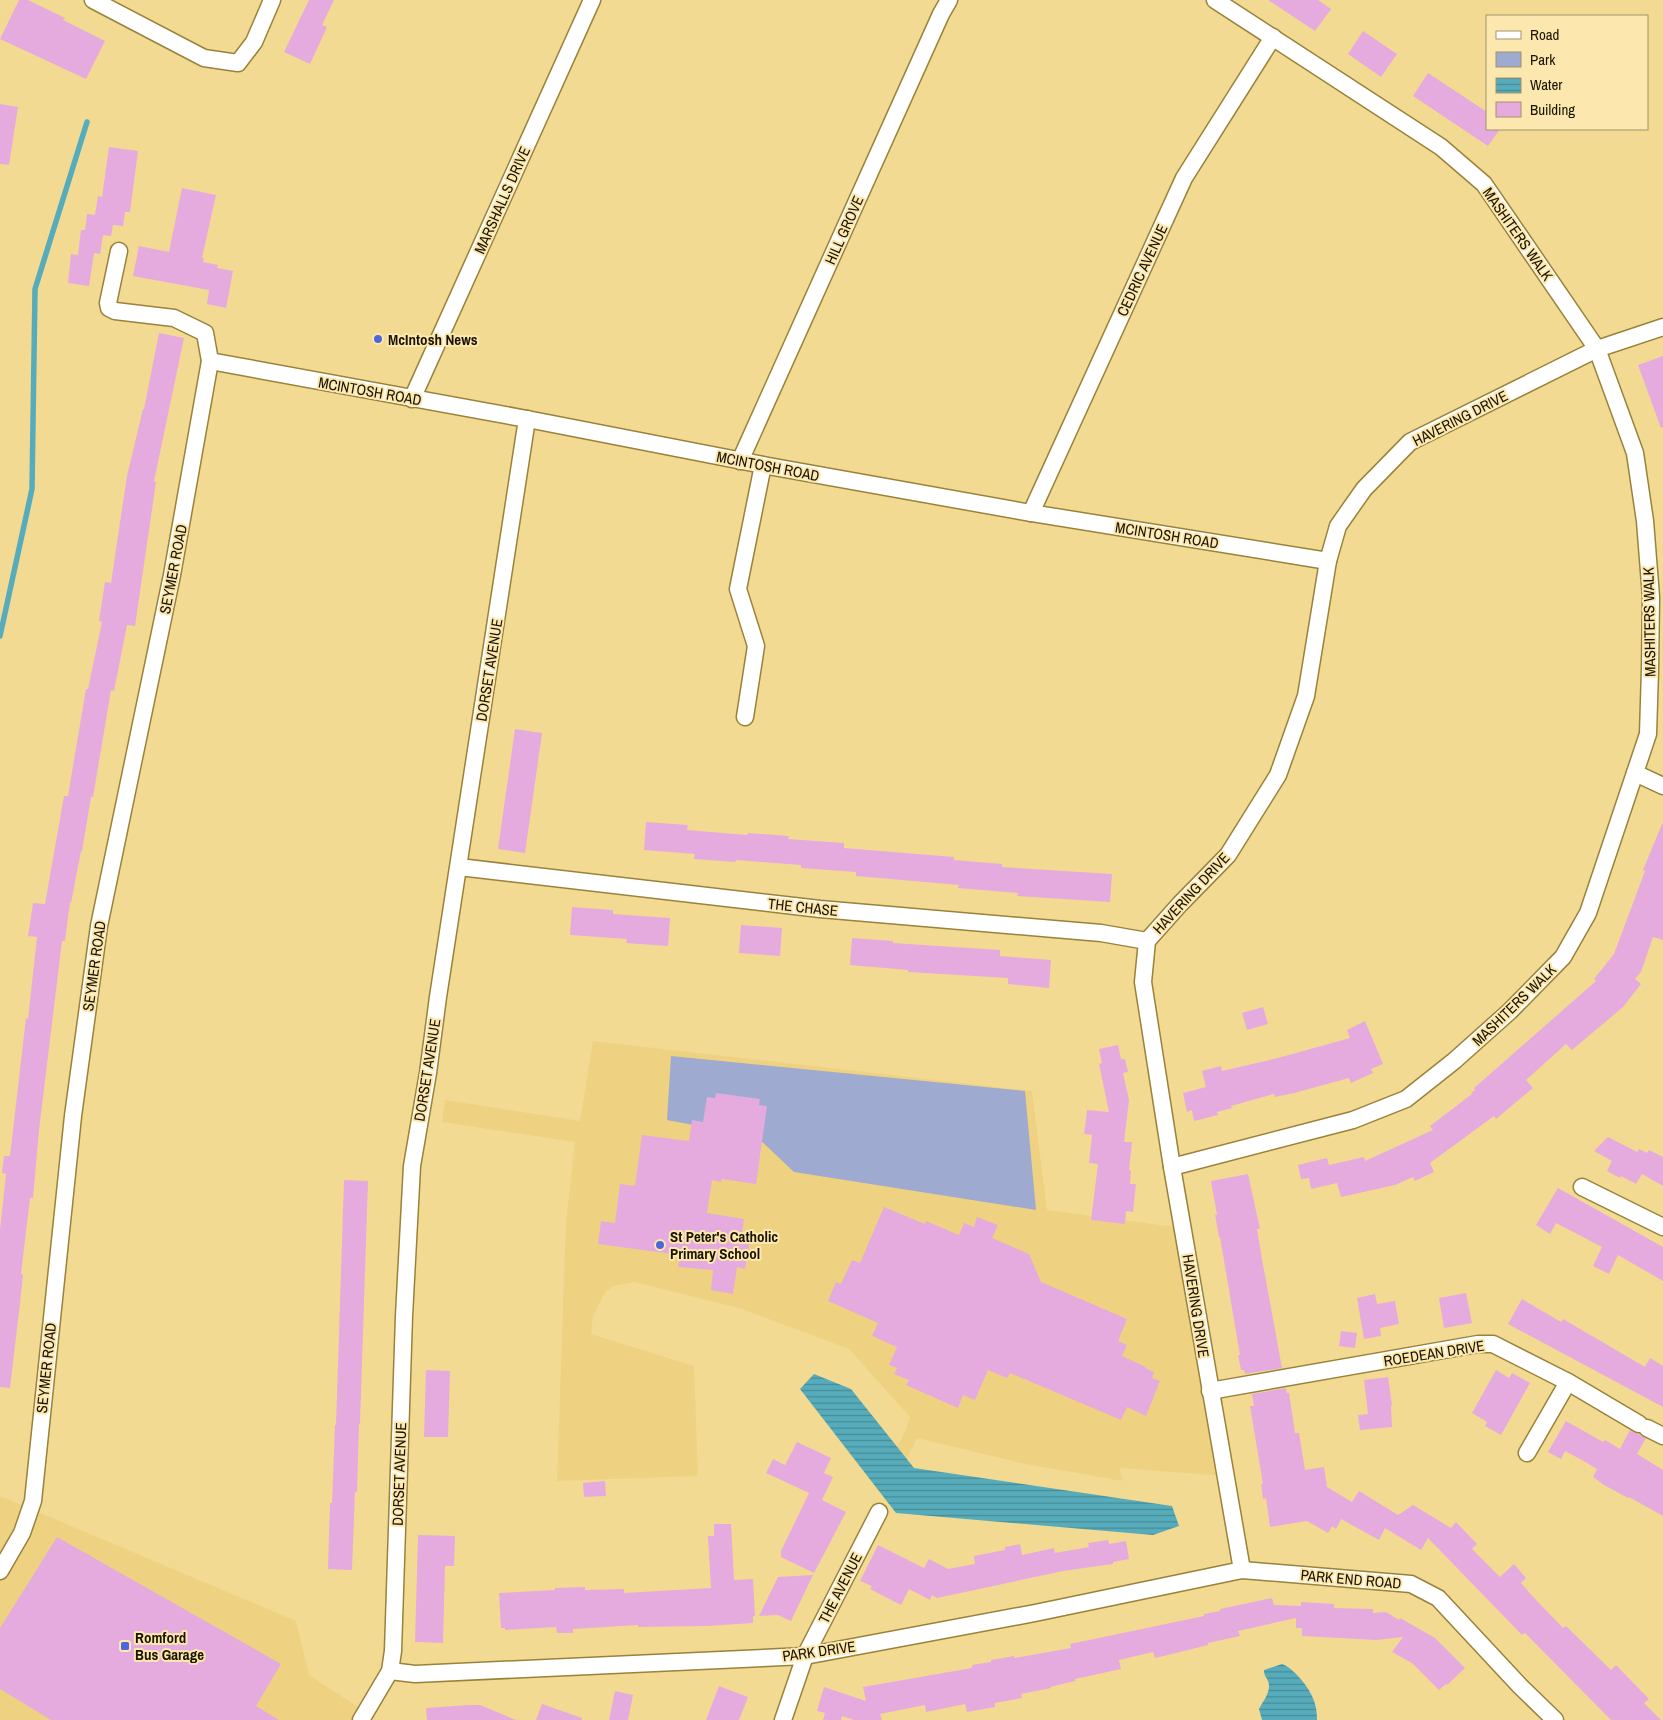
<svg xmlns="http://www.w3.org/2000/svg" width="1663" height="1720" font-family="'Archivo Narrow',sans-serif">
<defs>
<pattern id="water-rules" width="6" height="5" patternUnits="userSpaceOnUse" patternTransform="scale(1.25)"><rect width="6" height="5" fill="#57acbc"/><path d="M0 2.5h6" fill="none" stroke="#478b96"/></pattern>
</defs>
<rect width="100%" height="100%" fill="#f3da92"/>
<g fill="#eed281">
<path d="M593,1041L1032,1091L1047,1210L1183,1228L1225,1476L1120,1468L1122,1481L1021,1463L917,1438L889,1495L876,1489L906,1430L910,1417L849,1349L739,1308L634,1282L614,1286L605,1292L593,1317L591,1334L694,1366L698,1476L557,1481L566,1221L575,1142L442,1122L445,1100L580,1121Z"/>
<path d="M0,1496L296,1621L309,1675L364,1711L358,1720H0Z"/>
</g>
<path fill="#9eaad0" d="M671,1056L1025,1091L1036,1210L794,1172L757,1137L667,1120Z"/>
<g fill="url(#water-rules)">
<path d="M814,1374L851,1389L914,1468L1172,1506L1179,1526L1153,1535L896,1513L800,1389Z"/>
<path d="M1282,1664C1292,1667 1308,1686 1312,1696C1316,1704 1317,1712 1317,1720H1262L1259,1709C1263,1701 1272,1691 1268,1681C1266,1676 1264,1676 1264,1670Z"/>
</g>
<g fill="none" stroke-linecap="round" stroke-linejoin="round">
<path stroke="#57acbc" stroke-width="5.5" d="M0,636L32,489L35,289L87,122"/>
</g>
<g fill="#e5abde">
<path d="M19,0H28L65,18L63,20L105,41L86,79L0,39Z"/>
<path d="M309,0H334L322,25L327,27L310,64L284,52Z"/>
<path d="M1268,0H1318L1331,9L1315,31Z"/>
<path d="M1363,31L1397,54L1381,77L1348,54Z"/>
<path d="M1428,73L1487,112V129H1500L1488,146L1413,96Z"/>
<path d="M0,104L18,107L9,165L0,164Z"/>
<path d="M109,147L138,151L130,212H125L123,226L113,225L111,236L103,235L100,254L94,253L89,286L68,283L71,254L78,255L81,230H85L87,214L95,215L98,196L102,197Z"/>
<path d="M182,188L216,195L202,258H204L203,262L218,265L217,268L233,271L226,308L207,304L209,290L133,276L139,246L169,252Z"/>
<path d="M159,333L184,338L154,481L156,482L135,626L127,625L114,691L111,690L93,797H91L82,851H81L71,903L70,902L65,941H62L39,1130L33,1198H30L21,1274L23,1275L20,1303L10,1388L0,1387V1230L6,1174L2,1173L4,1156H10L26,1018L28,1019L37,937L28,936L33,903L45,904L64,796H68L86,689H88L102,622L99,621L105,582L111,583L127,476L143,409H144Z"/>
<path d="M1663,356V427L1661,428L1638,365Z"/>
<path d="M515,729L542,733L525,853L498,849Z"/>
<path d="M646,822L688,825L687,830L747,835L748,833L789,836L788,839L844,843V848L954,857V860L1002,864V867L1112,874L1110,902L1017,896L1018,893L958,888L959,885L856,876V872L801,868V865L736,860L735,862L694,859L695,854L644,850Z"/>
<path d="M1662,824H1663V940L1653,937L1641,972L1635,979L1641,984L1623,1007L1572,1050L1566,1044L1526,1080L1533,1088L1496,1119L1494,1116L1430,1163L1434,1172L1415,1181L1413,1177L1395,1185L1341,1197L1337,1183L1311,1189L1309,1178L1301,1179L1298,1165L1327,1158L1329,1165L1364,1157L1365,1161L1433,1130L1430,1126L1472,1094L1471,1093L1475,1090L1474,1088L1596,981L1594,979L1614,954L1645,871L1643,870Z"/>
<path d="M572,907L613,910V914L670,918L668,946L626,943L627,939L570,935Z"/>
<path d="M741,925L782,928L780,956L739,953Z"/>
<path d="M852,938L893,941V943L1000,950V956L1051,960L1049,988L1008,984V978L908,972V970L850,965Z"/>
<path d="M1263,1007L1268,1024L1247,1030L1242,1013Z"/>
<path d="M1365,1021L1383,1064L1371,1069L1373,1073L1351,1083L1349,1078L1294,1093L1275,1097L1274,1094L1231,1106L1232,1108L1217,1112L1218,1115L1194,1121L1192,1110L1187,1112L1183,1093L1206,1087L1202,1071L1221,1066L1222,1071L1278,1058L1350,1038L1347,1030Z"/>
<path d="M1118,1045L1121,1059H1125L1128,1072L1123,1073L1129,1100L1124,1142H1132L1129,1170L1131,1171L1130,1184H1136L1133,1212L1126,1211L1125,1224L1091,1220L1098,1164L1089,1163L1092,1135L1084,1134L1087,1110L1109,1112L1099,1064L1102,1063L1099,1049Z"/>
<path d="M716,1093L760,1099L759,1105L767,1106L756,1184L722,1179L721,1182L712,1180L707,1213L744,1219L742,1233L751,1234L745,1269L737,1267L733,1294L711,1290L713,1270L678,1267L680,1255L598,1244L601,1221L615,1223L620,1184L635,1186L642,1135L689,1141L692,1120L703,1122L707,1097L715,1098Z"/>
<path d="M1608,1137L1637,1152L1639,1149L1647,1153L1649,1150L1663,1157V1186L1642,1174L1636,1184L1621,1176L1620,1178L1607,1171L1612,1161L1594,1151Z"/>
<path d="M1248,1174L1260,1229H1257L1262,1259L1282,1368L1245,1374L1244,1370H1241L1238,1355H1240L1220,1237H1219L1215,1215H1217L1211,1181Z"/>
<path d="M344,1180L368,1181L360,1424H359L357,1492H355L352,1570L328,1569L330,1503H332L335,1425H336Z"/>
<path d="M1558,1188L1663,1247V1281L1618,1255L1609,1274L1593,1266L1602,1247L1556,1223L1550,1234L1536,1225Z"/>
<path d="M884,1207L925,1224L926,1221L959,1235L964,1223L974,1227L977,1217L998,1225L992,1238L1029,1254L1041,1282L1127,1319L1118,1341L1127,1345L1122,1356L1146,1367L1145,1368L1154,1372L1152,1378L1160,1381L1146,1416L1127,1407L1121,1420L1010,1373L1007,1378L988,1370L975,1400L963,1395L958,1408L906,1385L909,1380L894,1374L897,1368L889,1365L897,1347L872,1336L878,1323L828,1301L836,1282L841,1284L852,1260L860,1263Z"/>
<path d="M1466,1293L1472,1323L1444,1328L1439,1298Z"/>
<path d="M1375,1294L1377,1304L1395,1301L1399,1324L1380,1328L1381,1336L1364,1339L1357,1298Z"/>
<path d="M1522,1299L1561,1322L1563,1319L1645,1367L1650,1358L1663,1366V1407L1508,1324Z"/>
<path d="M1341,1331L1357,1333L1355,1348L1339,1346Z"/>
<path d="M426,1370L450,1371L448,1437H424Z"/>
<path d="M1496,1370L1509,1378L1512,1373L1530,1383L1501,1435L1485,1426L1487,1422L1472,1413Z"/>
<path d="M1388,1377L1392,1405L1391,1406L1392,1427L1360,1430L1358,1415L1368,1414L1364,1380Z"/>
<path d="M1286,1388L1287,1393H1289L1295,1433H1299L1305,1470L1324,1467L1327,1487L1352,1502L1359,1491L1398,1515L1413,1505L1451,1528L1456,1522L1477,1544L1472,1549L1500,1577L1514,1564L1526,1578L1521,1583L1536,1600L1563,1628L1566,1626L1611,1670L1616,1665L1649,1699L1644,1703L1661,1720H1611L1525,1633L1522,1635L1428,1538L1421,1550L1385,1528L1379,1540L1341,1519L1336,1529L1332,1526L1328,1533L1307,1521L1270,1527L1266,1498L1263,1499L1261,1484H1263L1250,1406H1254L1252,1394Z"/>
<path d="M1566,1421L1603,1442L1605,1440L1620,1449L1630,1430L1646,1438L1637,1454L1663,1470V1516L1629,1497L1628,1498L1604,1485L1593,1477L1597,1469L1582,1460L1565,1451L1561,1459L1548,1452Z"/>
<path d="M797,1442L831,1458L824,1473L833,1477L822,1500L846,1512L814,1573L781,1557V1551L809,1493L766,1473L773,1459L785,1465Z"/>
<path d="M605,1481L606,1496L584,1497L583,1483Z"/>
<path d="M714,1524H731L734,1580L753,1579L755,1616H753V1623L707,1626L638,1627V1625L573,1629V1633H557L556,1627L505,1630V1628H501L499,1593L555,1590V1588L585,1587V1590L624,1589V1593L711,1588L708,1536H714Z"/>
<path d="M418,1535L455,1536L454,1566H445L443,1643L415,1642Z"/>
<path d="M57,1537L281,1664L256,1706L279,1720H51L0,1689V1628Z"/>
<path d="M1108,1540L1109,1544L1126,1541L1129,1559L1113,1562V1564L1063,1571L937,1598L932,1595L930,1600L909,1589L901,1605L870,1589L872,1586L860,1581L878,1545L924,1568L929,1559L948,1569L975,1564L974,1556L1005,1550V1547L1020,1544L1022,1555L1054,1548L1055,1553L1089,1547L1088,1543Z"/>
<path d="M813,1575L791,1621L778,1615L759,1616L778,1577Z"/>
<path d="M1272,1598L1274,1605L1301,1606V1602L1334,1604V1608L1373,1609V1613L1386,1612L1399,1620L1400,1618L1435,1638L1465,1668L1447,1685L1446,1684L1439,1690L1412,1663L1392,1652L1403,1637L1376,1640L1302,1636V1628H1296V1618L1238,1631L1240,1636L1208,1643V1645L1172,1654L1155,1658L1153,1652L1119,1660L1121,1669L1075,1679V1681L1050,1687L1051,1688L1021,1694L1022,1698L995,1703V1707L967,1712L965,1704L926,1712L925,1705L880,1714L882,1720H854L842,1716L841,1720H823L825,1713L817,1711L824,1687L866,1701L863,1687L972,1668V1665L991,1662V1660L1014,1656V1658L1071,1648L1070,1644L1204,1616V1614L1220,1611V1609Z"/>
<path d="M719,1686L748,1697L739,1720H706Z"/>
<path d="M615,1691L633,1695L628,1720H609Z"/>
<path d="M542,1704L582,1718V1720H536Z"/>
<path d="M469,1705H480L516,1720H427L426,1708Z"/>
</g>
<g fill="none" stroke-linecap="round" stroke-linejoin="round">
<defs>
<g id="street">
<path d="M93,0L204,58L238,63L254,42L272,0"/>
<path d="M210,361L527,419L763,465L1031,513L1328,561"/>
<path d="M412,399L592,0"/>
<path d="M740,461L941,14L949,0"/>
<path d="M1031,513L1184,178L1273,37"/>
<path d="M745,717L756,646L738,589L763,465"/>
<path d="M1635,773L1663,786"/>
<path d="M459,867L820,909L1101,933L1147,941"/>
<path d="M1172,1167L1353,1120L1406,1099L1454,1061L1510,1011L1563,957L1588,913L1648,734L1650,670L1651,597L1645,521L1635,453L1597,349L1484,184L1441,147L1215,0"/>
<path d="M1582,1187L1663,1227"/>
<path d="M1210,1391L1478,1344H1493L1568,1382L1639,1424"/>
<path d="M1647,1428L1663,1436"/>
<path d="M1527,1453L1568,1382"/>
<path d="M1242,1570L1172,1167L1143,982L1147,941L1180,904L1228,855L1278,775L1306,696L1328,561L1338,526L1364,489L1410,442L1597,349L1663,327"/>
<path d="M0,1571L22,1533L33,1501L73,1116L99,926L172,575L210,361L205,333L174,318L115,311L109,308L108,303L119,251"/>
<path d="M390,1671L415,1674L805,1656L1035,1613L1242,1570L1411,1584L1438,1598L1520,1686L1555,1720"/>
<path d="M361,1720L390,1671L393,1651L404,1316L412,1166L428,1073L438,997L527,419"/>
<path d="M783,1720L805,1656L879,1512"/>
</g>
</defs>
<use href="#street" stroke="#99823a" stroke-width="19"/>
<use href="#street" stroke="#fff" stroke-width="16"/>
</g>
<g fill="#4f66db" stroke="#fce8af" stroke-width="2">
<circle cx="378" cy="339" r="5"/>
<circle cx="660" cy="1245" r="5"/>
<rect x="120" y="1641" width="10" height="10" rx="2.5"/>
</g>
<g text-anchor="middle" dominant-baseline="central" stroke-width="4" stroke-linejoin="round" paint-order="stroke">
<g font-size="15" fill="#1a1300" stroke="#fce8af">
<text transform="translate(502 200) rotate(-66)">MARSHALLS DRIVE</text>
<text transform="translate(844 230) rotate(-66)">HILL GROVE</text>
<text transform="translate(1518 234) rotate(55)">MASHITERS WALK</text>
<text transform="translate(1142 270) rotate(-65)">CEDRIC AVENUE</text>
<text transform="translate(370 391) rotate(10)">MCINTOSH ROAD</text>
<text transform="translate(1460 418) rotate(-27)">HAVERING DRIVE</text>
<text transform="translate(768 466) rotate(11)">MCINTOSH ROAD</text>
<text transform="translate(1167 535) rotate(9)">MCINTOSH ROAD</text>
<text transform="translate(173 569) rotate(-79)">SEYMER ROAD</text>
<text transform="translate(1649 622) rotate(-91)">MASHITERS WALK</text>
<text transform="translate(489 670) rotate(-81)">DORSET AVENUE</text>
<text transform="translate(1191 893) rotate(-47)">HAVERING DRIVE</text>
<text transform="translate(803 907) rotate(6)">THE CHASE</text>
<text transform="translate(94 966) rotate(-82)">SEYMER ROAD</text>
<text transform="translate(1514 1005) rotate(-44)">MASHITERS WALK</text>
<text transform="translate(427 1070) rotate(-81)">DORSET AVENUE</text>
<text transform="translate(1196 1306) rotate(81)">HAVERING DRIVE</text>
<text transform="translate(1434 1353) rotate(-9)">ROEDEAN DRIVE</text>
<text transform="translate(46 1368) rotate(-84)">SEYMER ROAD</text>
<text transform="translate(399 1474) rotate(-88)">DORSET AVENUE</text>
<text transform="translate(1351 1579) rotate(5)">PARK END ROAD</text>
<text transform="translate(840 1588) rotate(-63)">THE AVENUE</text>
<text transform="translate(819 1651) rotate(-8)">PARK DRIVE</text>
</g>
<g font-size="15" font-weight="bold" fill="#1a1300" stroke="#fce8af" text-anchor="start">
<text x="388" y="339">McIntosh News</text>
<text x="670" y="1236">St Peter's Catholic<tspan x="670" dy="17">Primary School</tspan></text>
<text x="135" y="1637">Romford<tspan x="135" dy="17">Bus Garage</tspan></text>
</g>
</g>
<rect x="1486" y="15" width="162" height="115" fill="#fce8af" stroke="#a29369"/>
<rect x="1496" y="31" width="25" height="8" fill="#ffffff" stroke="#a29369"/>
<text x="1530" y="40" font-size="15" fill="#1a1300">Road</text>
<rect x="1496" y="52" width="25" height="15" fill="#9eaad0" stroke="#a29369"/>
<text x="1530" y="65" font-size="15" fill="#1a1300">Park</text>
<rect x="1496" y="78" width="25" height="15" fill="url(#water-rules)" stroke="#a29369"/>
<text x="1530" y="90" font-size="15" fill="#1a1300">Water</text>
<rect x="1496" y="102" width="25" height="15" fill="#e5abde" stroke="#a29369"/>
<text x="1530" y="115" font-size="15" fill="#1a1300">Building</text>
</svg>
